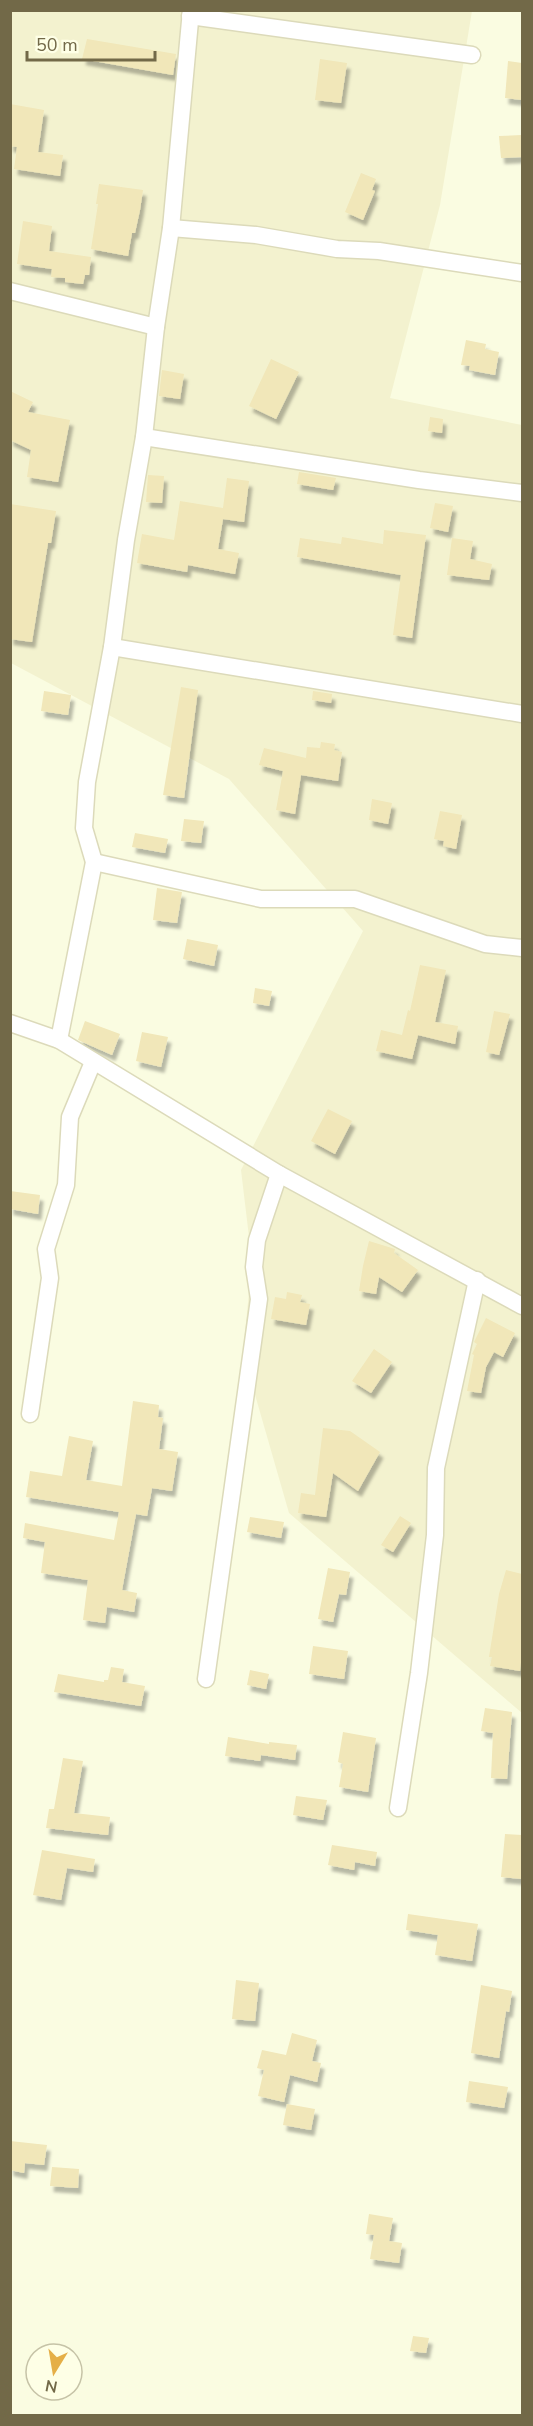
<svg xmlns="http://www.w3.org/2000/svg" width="533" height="2426" font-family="'Nunito Sans',sans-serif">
<defs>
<filter id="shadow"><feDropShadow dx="3.5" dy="6" stdDeviation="1.5" flood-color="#0004"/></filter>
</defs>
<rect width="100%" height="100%" fill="#fafce1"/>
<path fill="#f3f2cf" d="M10,11H472L440,205L390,398L522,425V1713L289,1513L243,1353L252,1262L241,1170L363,931L229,779L11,663Z"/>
<g fill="#f1e7b9" filter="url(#shadow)">
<path d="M87,39L176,54L173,75L82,59Z"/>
<path d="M320,59L347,63L341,103L315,100Z"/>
<path d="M508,61L522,63V100L505,98Z"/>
<path d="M10,104L44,110L38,152L63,155L60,176L14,169L17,147L10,146Z"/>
<path d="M522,135V157L501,158L499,136Z"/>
<path d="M361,173L376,179L372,190L375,191L363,220L345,212Z"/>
<path d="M99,184L143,190L140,210L135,233H132L128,256L91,249L98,204H96Z"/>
<path d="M23,221L52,226L49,251L91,257L89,275H85L83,284L65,282V278L51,277L52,269L17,264Z"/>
<path d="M466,340L486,344L485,349L499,352L495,375L469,370L470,366L461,365Z"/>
<path d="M271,359L299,372L276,419L249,406Z"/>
<path d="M162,370L184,374L180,399L159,396Z"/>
<path d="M10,391L33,402L28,412L70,420L58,482L27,477L31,450L10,440Z"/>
<path d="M430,417L443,419L442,433L428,431Z"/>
<path d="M299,472L336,478L333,490L297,484Z"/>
<path d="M148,475L164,476L162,503L146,502Z"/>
<path d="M227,478L249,481L244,522L223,519L218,549L239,553L235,574L188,565L187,572L137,563L142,534L174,540L180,501L223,508Z"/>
<path d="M435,503L453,506L448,532L430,528Z"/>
<path d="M10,504L56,511L51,543H48L32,642L10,639Z"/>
<path d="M384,530L426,535L412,638L393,635L401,575L297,557L300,538L341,544L342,537L383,544Z"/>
<path d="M452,538L473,541L470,559L492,564L489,580L447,575Z"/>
<path d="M181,687L198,690L184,798L163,795Z"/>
<path d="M44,691L71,695L68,715L41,711Z"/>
<path d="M313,691L332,694L331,703L312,700Z"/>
<path d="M321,742L335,744L334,750L342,752L338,781L301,775L295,814L276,810L283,771L259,765L264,748L306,758L307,747L320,748Z"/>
<path d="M372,799L392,803L388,824L369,820Z"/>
<path d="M440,811L462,815L456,849L443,846L444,841L434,839Z"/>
<path d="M184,819L204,821L201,843L181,841Z"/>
<path d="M135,833L168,839L165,853L132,847Z"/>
<path d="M157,888L182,892L177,923L153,920Z"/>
<path d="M187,939L218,945L214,966L183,959Z"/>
<path d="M420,965L446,970L435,1022L458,1026L455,1044L418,1035L412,1059L376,1051L381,1030L402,1035L408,1010L410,1011Z"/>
<path d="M255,988L272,991L269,1006L253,1003Z"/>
<path d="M494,1011L510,1014L499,1055L486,1052Z"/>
<path d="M85,1021L120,1034L112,1055L78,1040Z"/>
<path d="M142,1032L168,1037L161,1067L136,1061Z"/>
<path d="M328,1109L352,1121L335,1154L311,1141Z"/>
<path d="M10,1191L40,1195L38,1214L10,1209Z"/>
<path d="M369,1241L395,1249L394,1253L418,1270L402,1292L379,1277L376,1294L359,1291L363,1266Z"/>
<path d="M287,1292L302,1295L300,1302L310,1304L306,1325L271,1319L275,1297L286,1299Z"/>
<path d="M486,1318L515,1333L503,1357L494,1352L486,1367L481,1393L467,1391L474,1355L472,1354L477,1344L474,1342Z"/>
<path d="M374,1349L392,1362L371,1393L352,1381Z"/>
<path d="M133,1401L159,1405L158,1417L163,1418L159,1449L178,1452L172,1491L152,1488L147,1516L136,1514L122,1590L137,1593L134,1612L107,1607L105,1623L83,1620L88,1580L41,1573L45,1542L23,1538L25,1523L114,1540L119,1512L26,1497L30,1471L62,1476L69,1436L93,1441L86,1480L122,1486Z"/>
<path d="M323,1428L350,1431L380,1452L358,1491L333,1473L326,1517L298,1513L301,1493L315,1495Z"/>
<path d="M400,1516L411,1523L393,1552L381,1545Z"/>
<path d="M250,1517L284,1522L281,1538L247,1532Z"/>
<path d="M328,1568L350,1572L346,1595L339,1594L333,1622L318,1619Z"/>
<path d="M506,1570L522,1574V1654L520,1671L490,1666L492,1657H489L499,1594Z"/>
<path d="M313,1646L348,1651L344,1679L309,1674Z"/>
<path d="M111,1667L124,1669L122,1682L145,1686L141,1706L54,1692L58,1674L104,1682V1680H108Z"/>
<path d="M250,1670L269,1674L266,1689L247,1685Z"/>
<path d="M485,1708L512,1712L507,1779L491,1778L493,1733L481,1731Z"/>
<path d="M343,1732L376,1738L368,1792L339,1787L343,1764L338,1762Z"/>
<path d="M228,1737L269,1744V1742L297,1745L295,1760L261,1755L260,1761L225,1756Z"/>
<path d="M63,1758L83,1761L74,1813L110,1817L108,1835L46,1828L49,1809H54Z"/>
<path d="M296,1796L327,1800L323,1820L293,1815Z"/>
<path d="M505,1834L522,1835V1879L501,1877Z"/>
<path d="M332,1845L377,1852L375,1866L355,1862L354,1870L328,1865Z"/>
<path d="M42,1850L95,1859L93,1872L67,1868L61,1900L33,1895Z"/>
<path d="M408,1914L478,1924L472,1961L435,1955L438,1935L406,1930Z"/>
<path d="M236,1980L259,1983L255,2021L232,2019Z"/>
<path d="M481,1985L512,1991L509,2012L506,2011L499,2058L471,2053Z"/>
<path d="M292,2033L317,2040L312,2061L321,2063L317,2082L290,2075L284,2102L258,2096L264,2070L257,2068L262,2050L286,2055Z"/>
<path d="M469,2081L508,2087L504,2108L466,2102Z"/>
<path d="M287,2104L315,2109L311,2130L283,2125Z"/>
<path d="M10,2141L47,2145L44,2165L25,2163L24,2173L10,2170Z"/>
<path d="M52,2167L79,2169L78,2188L50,2186Z"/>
<path d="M369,2214L393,2218L389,2241L402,2243L399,2263L370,2259L374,2235L366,2234Z"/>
<path d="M413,2336L429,2338L426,2353L410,2351Z"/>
</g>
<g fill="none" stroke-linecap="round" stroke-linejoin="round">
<defs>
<g id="street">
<path d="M190,16L472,55"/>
<path d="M171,228L256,235L337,249L379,251L522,273"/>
<path d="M10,291L156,327"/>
<path d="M144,437L419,480L522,493"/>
<path d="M112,647L522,714"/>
<path d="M94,862L261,899H355L485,944L522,948"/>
<path d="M10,1023L59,1040L279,1174L522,1306"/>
<path d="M59,1040L94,862L84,828L87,782L112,647L126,540L144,437L156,327L171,228L191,10"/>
<path d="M30,1414L50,1278L46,1249L66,1185L70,1117L93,1062"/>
<path d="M206,1679L259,1299L254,1267L257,1240L279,1174"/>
<path d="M398,1808L419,1673L435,1535L436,1468L477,1280"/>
</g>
</defs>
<use href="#street" stroke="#dcdaba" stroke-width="19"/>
<use href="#street" stroke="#fff" stroke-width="16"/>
</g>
<rect width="533" height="2426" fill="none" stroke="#726948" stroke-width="24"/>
<g transform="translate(54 2372) rotate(191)"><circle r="28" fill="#feffe6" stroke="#c6c3a7" stroke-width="1.5"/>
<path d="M0-4.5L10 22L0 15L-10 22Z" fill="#e5af47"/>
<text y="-9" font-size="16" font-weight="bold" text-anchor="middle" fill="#726948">N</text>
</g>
<path d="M27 51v9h128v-9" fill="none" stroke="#726948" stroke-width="3"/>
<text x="36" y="51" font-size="18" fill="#726948" stroke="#feffe6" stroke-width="4.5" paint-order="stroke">50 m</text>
</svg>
